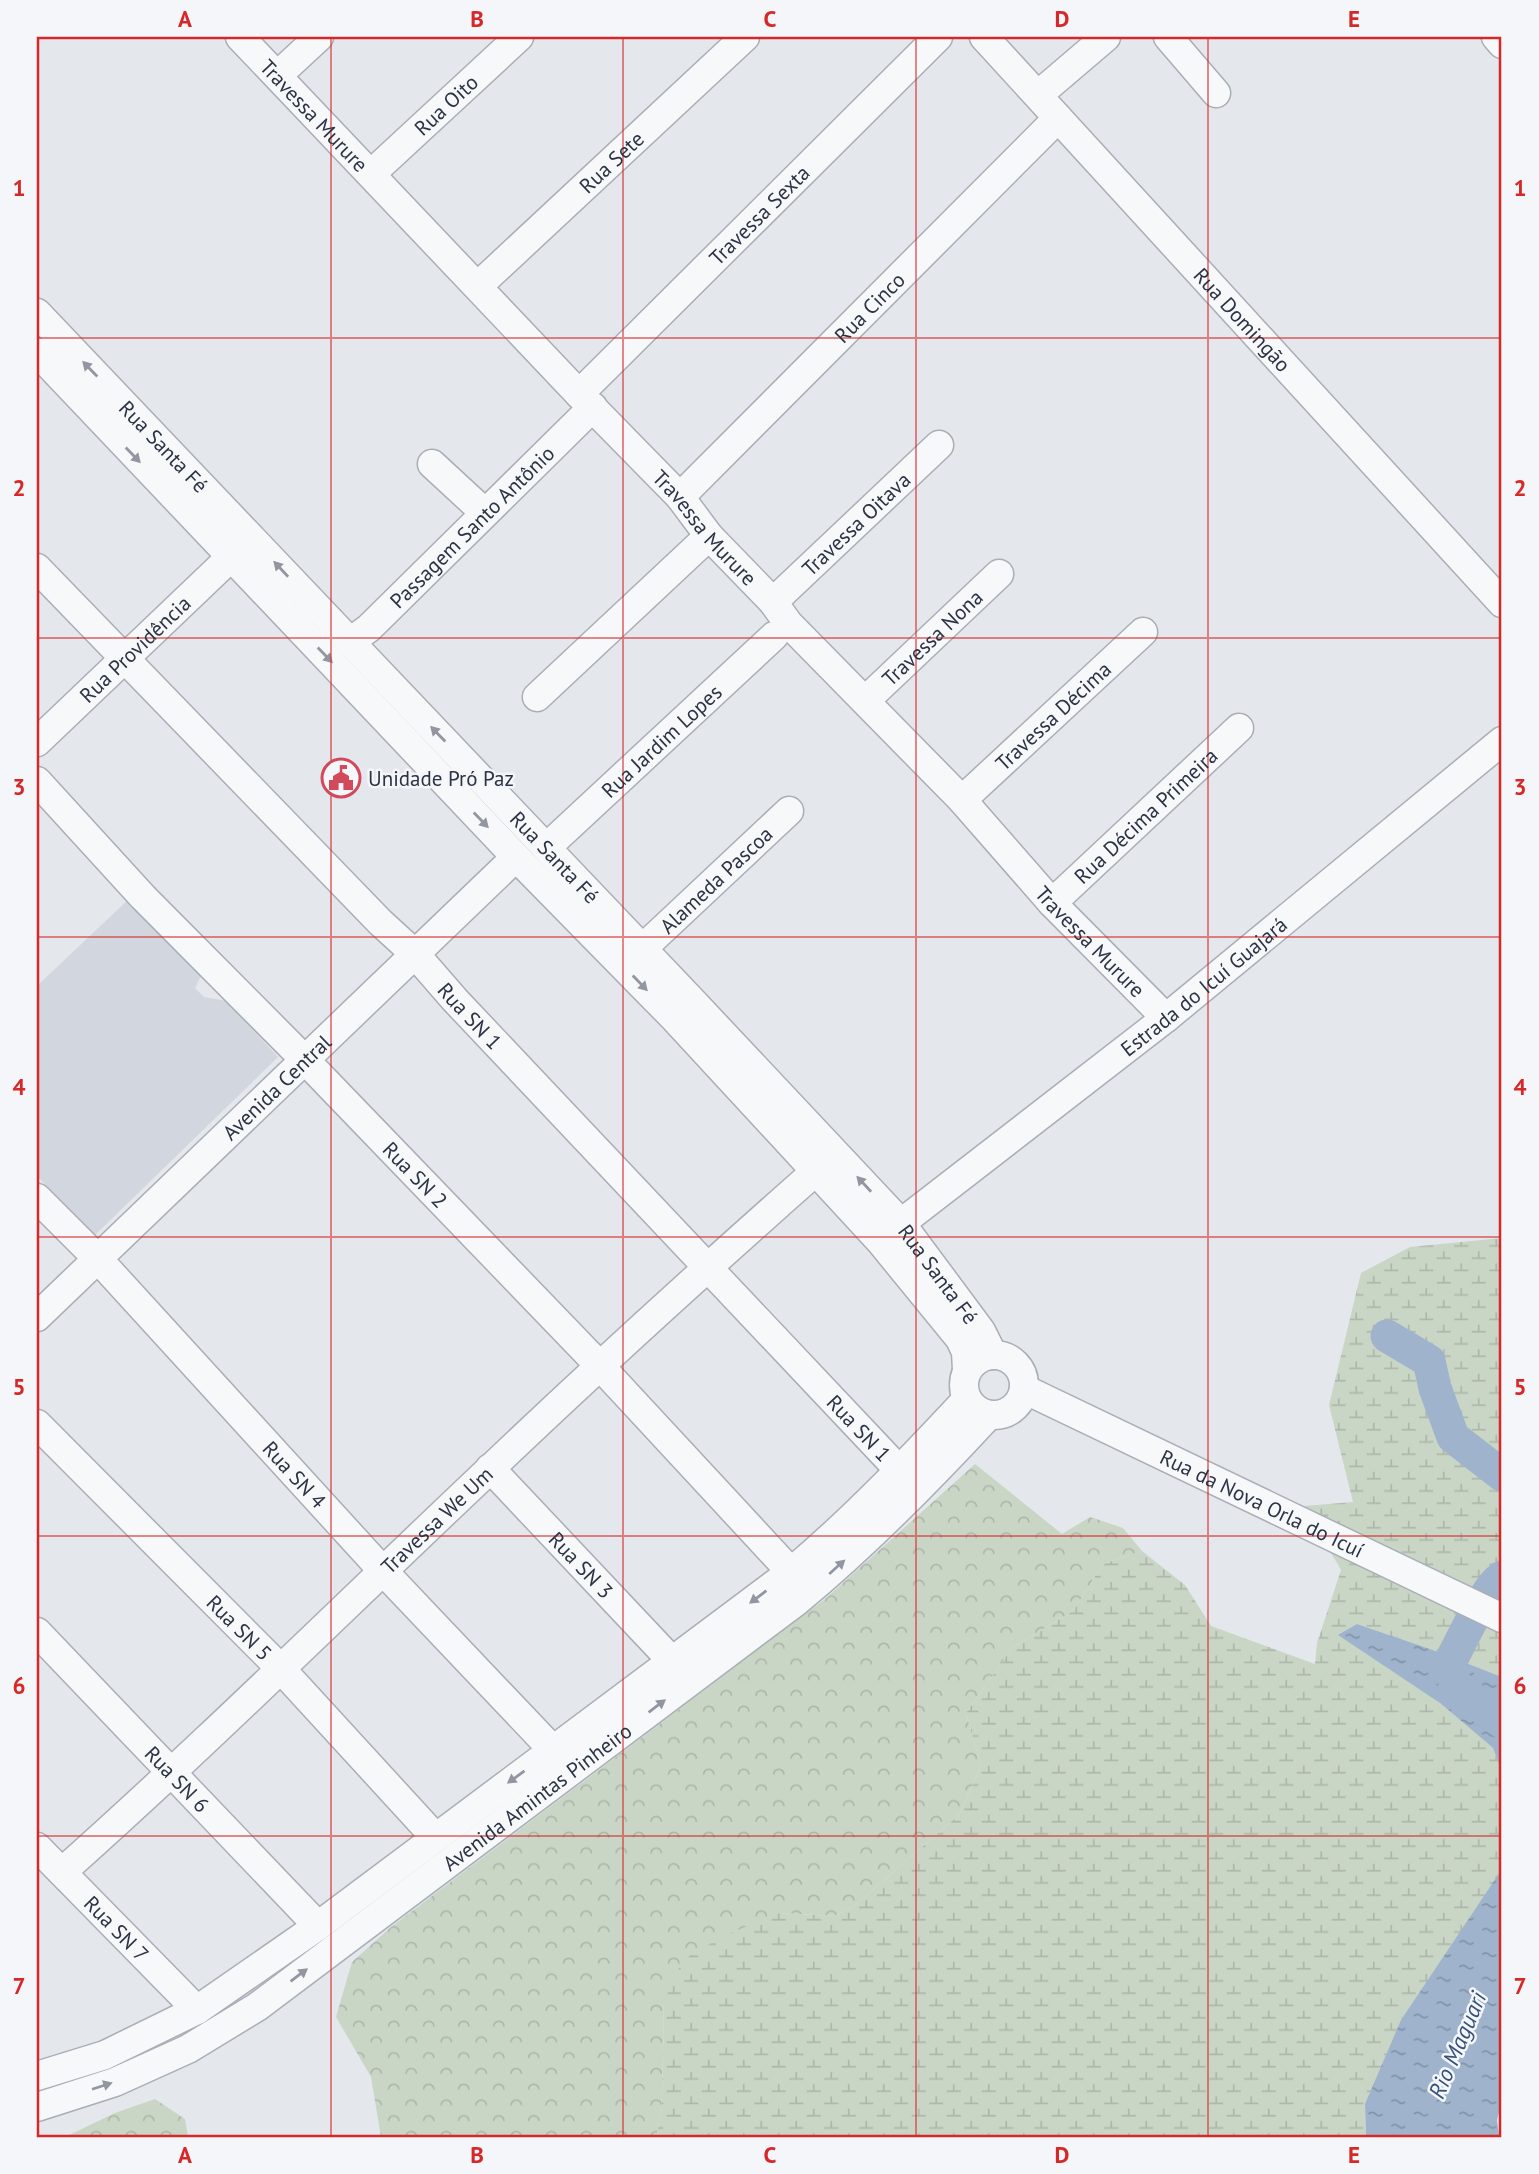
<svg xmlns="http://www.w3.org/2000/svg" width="1539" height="2174" font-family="'PT Sans',sans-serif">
<defs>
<pattern id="forest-crowns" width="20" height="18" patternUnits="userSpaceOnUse" patternTransform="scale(1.75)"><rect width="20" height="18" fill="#c9d6c5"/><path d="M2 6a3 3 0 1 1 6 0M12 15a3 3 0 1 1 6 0" fill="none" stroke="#adb8ab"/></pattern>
<pattern id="wetland-marsh" width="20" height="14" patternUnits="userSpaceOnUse" patternTransform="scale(1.75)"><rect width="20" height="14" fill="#c9d6c5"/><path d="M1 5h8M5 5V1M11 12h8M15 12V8" fill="none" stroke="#adb8ab"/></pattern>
<pattern id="water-ripples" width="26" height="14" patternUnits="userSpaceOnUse" patternTransform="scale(1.75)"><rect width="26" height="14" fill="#9fb4cc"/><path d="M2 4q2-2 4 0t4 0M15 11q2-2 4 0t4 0" fill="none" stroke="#8293a7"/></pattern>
</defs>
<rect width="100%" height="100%" fill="#e4e7ec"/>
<path fill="#d2d6de" d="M131,897L201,976L195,988L204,997L226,1001L278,1057L93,1237L37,1176V986Z"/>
<g fill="url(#forest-crowns)">
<path d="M975,1464L1062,1534L1090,1517L1123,1528L1142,1551L1103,1564L1073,1611L1012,1648L966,1713L981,1766L959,1815L853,1907L834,1916L780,1913L664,2001L662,2098L657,2137H381L371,2077L336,2017L352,1962L391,1927L825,1599Z"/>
<path d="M155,2099L185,2119L188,2137H65L115,2113Z"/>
</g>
<path fill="url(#wetland-marsh)" d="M1502,1238V1677L1433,1650L1357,1624L1440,1703L1493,1748L1502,1772V1869L1365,2104L1366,2137H657L662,2098L664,2001L683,1960L723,1936L780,1913L834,1916L853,1907L959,1815L981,1766L966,1713L1012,1648L1073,1611L1103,1564L1142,1551L1185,1585L1211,1626L1315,1664L1317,1643L1341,1570L1304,1506L1353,1502L1329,1405L1361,1273L1410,1247Z"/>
<g fill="url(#water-ripples)">
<path d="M1357,1624L1433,1650L1502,1677V1772L1493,1748L1440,1703L1338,1635Z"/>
<path d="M1502,1869V2100L1497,2120L1499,2137H1366L1365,2104L1401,2020Z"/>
</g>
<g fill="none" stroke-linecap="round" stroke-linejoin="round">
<g stroke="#9fb4cc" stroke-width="33">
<path d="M1387,1336L1429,1361L1435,1388L1453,1437L1502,1475"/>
<path d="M1502,1577C1484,1589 1461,1643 1449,1664L1456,1686L1502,1722"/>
</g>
<defs>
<g id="minor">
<path id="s1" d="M240,37L579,394L680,497L709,536L773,602L788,623L962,800L1052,903L1166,1018"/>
<path id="s2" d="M984,37L1502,603"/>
<path d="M1168,37L1216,93"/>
<path d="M1496,37L1502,44"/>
<path d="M278,75L319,37"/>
<path d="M1038,95L1106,37"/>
<path id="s3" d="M371,174L519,37"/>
<path id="s4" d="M478,286L745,37"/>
<path id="s5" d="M37,313L694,1003L900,1222L981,1331L993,1355"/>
<path d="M37,352L516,857L675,1019L880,1241L960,1339L966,1352L967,1370"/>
<path id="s6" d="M579,394L938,37"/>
<path d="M432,464L484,512"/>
<path id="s7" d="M680,497L1058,118"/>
<path id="s8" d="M37,568L380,922L415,954L455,1000L899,1470"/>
<path id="s9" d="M773,602L939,445"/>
<path id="s10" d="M350,642L369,628L593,407"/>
<path d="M537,697L709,536"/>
<path id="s11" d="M866,700L999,574"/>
<path id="s12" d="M37,742L231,557"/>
<path id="s13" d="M37,781L143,897L305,1060L600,1366L791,1572"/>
<path id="s14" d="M962,800L1143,632"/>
<path id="s15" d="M547,847L774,636"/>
<path id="s16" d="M1052,903L1239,728"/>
<path id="s17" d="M643,948L789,811"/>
<path id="s18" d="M37,1198L98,1259L383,1571L553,1750"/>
<path id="s19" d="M887,1234L1166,1018L1502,741"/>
<path id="s20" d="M37,1317L516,857"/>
<circle cx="994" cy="1385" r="30"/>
<path id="s21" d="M1024,1389L1502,1618"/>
<path id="s22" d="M37,1424L281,1669L435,1837"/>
<path id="s23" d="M490,1468L673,1662"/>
<path id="s24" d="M37,1632L318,1926"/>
<path id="s25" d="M37,1847L197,2010"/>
<path id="s26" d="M62,1872C208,1742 347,1604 489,1470C596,1368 705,1269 816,1171"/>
<path d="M37,2076L105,2055L197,2010L318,1926L791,1572C854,1519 911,1459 967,1399"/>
<path id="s27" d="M37,2107L115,2082L188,2049L257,2007L797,1601C866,1544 929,1480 989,1415"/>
</g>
</defs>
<use href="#minor" stroke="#a9aeb7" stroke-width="31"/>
<use href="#minor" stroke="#f7f8fa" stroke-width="28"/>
</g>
<defs><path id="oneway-solid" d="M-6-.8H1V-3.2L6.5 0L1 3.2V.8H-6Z" transform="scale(1.75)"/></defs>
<g fill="#9196a0">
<use href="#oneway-solid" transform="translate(90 369) rotate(-134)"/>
<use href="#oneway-solid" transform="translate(133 455) rotate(46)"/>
<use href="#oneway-solid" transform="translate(281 569) rotate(-133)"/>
<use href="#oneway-solid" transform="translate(325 655) rotate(46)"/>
<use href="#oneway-solid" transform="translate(438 734) rotate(-134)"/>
<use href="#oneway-solid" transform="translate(481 820) rotate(46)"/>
<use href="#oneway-solid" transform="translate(640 983) rotate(46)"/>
<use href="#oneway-solid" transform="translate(864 1184) rotate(-133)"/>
<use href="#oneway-solid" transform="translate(837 1567) rotate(-42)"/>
<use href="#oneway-solid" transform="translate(758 1597) rotate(143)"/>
<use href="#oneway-solid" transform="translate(657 1706) rotate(-37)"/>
<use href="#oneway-solid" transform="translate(516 1777) rotate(144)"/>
<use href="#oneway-solid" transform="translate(299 1975) rotate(-37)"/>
<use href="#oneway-solid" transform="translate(102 2086) rotate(-18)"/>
</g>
<path fill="none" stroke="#d62828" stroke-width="2" stroke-opacity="0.55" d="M331,37V2137M623,37V2137M916,37V2137M1208,37V2137M37,338H1502M37,638H1502M37,937H1502M37,1237H1502M37,1536H1502M37,1836H1502"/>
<defs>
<symbol id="civic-ring" viewBox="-11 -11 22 22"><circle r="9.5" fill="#f4f6f9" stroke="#d1495b" stroke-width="1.5"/><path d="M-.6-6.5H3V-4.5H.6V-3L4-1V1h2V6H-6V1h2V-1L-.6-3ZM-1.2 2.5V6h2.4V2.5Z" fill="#d1495b"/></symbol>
</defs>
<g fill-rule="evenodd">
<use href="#civic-ring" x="319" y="756" width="44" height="44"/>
</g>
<g text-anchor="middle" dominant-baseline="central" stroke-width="5" stroke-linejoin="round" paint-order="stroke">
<g font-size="21" fill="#2b3445" stroke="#f4f6f9">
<text stroke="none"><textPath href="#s3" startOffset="102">Rua Oito</textPath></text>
<text stroke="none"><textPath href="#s1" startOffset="108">Travessa Murure</textPath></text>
<text stroke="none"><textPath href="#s4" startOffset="182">Rua Sete</textPath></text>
<text stroke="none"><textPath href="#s6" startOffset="254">Travessa Sexta</textPath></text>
<text stroke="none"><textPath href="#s7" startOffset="268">Rua Cinco</textPath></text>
<text stroke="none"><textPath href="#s2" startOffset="383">Rua Domingão</textPath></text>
<text stroke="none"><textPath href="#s5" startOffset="184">Rua Santa Fé</textPath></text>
<text stroke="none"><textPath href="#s9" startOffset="114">Travessa Oitava</textPath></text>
<text stroke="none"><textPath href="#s10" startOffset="168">Passagem Santo Antônio</textPath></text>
<text stroke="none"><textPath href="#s1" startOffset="676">Travessa Murure</textPath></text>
<text stroke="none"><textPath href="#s11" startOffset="91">Travessa Nona</textPath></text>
<text stroke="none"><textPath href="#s12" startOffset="135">Rua Providência</textPath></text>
<text stroke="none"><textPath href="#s14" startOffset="124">Travessa Décima</textPath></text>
<text stroke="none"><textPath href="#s15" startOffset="156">Rua Jardim Lopes</textPath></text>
<text stroke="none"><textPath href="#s16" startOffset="128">Rua Décima Primeira</textPath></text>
<text stroke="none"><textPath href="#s5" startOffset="751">Rua Santa Fé</textPath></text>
<text stroke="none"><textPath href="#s17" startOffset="100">Alameda Pascoa</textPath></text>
<text stroke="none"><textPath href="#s1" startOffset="1242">Travessa Murure</textPath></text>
<text stroke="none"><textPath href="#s19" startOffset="402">Estrada do Icuí Guajará</textPath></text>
<text stroke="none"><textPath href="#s8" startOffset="623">Rua SN 1</textPath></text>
<text stroke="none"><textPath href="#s20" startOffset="332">Avenida Central</textPath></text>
<text stroke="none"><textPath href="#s13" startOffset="546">Rua SN 2</textPath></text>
<text stroke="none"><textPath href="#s5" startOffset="1318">Rua Santa Fé</textPath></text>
<text stroke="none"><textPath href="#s8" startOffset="1190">Rua SN 1</textPath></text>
<text stroke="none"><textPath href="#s18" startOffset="378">Rua SN 4</textPath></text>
<text stroke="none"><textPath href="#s21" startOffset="264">Rua da Nova Orla do Icuí</textPath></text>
<text stroke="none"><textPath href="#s26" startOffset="514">Travessa We Um</textPath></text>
<text stroke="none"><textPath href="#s23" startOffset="133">Rua SN 3</textPath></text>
<text stroke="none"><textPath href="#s22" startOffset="287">Rua SN 5</textPath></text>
<text stroke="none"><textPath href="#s24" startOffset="203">Rua SN 6</textPath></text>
<text stroke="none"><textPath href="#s27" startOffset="593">Avenida Amintas Pinheiro</textPath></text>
<text stroke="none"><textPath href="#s25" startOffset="114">Rua SN 7</textPath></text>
</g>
<g font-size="21" fill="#2b3445" stroke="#f4f6f9" text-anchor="start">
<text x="368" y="778">Unidade Pró Paz</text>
</g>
<g font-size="23" font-style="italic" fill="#34527a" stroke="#f4f6f9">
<text transform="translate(1457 2045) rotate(-67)">Rio Maguari</text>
</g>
</g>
<rect width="1539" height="2174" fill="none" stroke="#f4f6f9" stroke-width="77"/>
<rect x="38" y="38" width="1462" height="2098" fill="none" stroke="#d62828" stroke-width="2.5"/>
<g font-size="23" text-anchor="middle" font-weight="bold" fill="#d62828">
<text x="185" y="27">A</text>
<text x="477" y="27">B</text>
<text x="770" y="27">C</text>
<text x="1062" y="27">D</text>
<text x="1354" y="27">E</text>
<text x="19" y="196">1</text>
<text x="1520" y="196">1</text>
<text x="19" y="496">2</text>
<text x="1520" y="496">2</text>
<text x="19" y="795">3</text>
<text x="1520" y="795">3</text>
<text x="19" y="1095">4</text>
<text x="1520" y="1095">4</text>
<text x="19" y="1395">5</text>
<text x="1520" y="1395">5</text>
<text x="19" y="1694">6</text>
<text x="1520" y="1694">6</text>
<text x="19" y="1994">7</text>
<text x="1520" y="1994">7</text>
<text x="185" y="2163">A</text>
<text x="477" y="2163">B</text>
<text x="770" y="2163">C</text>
<text x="1062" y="2163">D</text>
<text x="1354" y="2163">E</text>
</g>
</svg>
